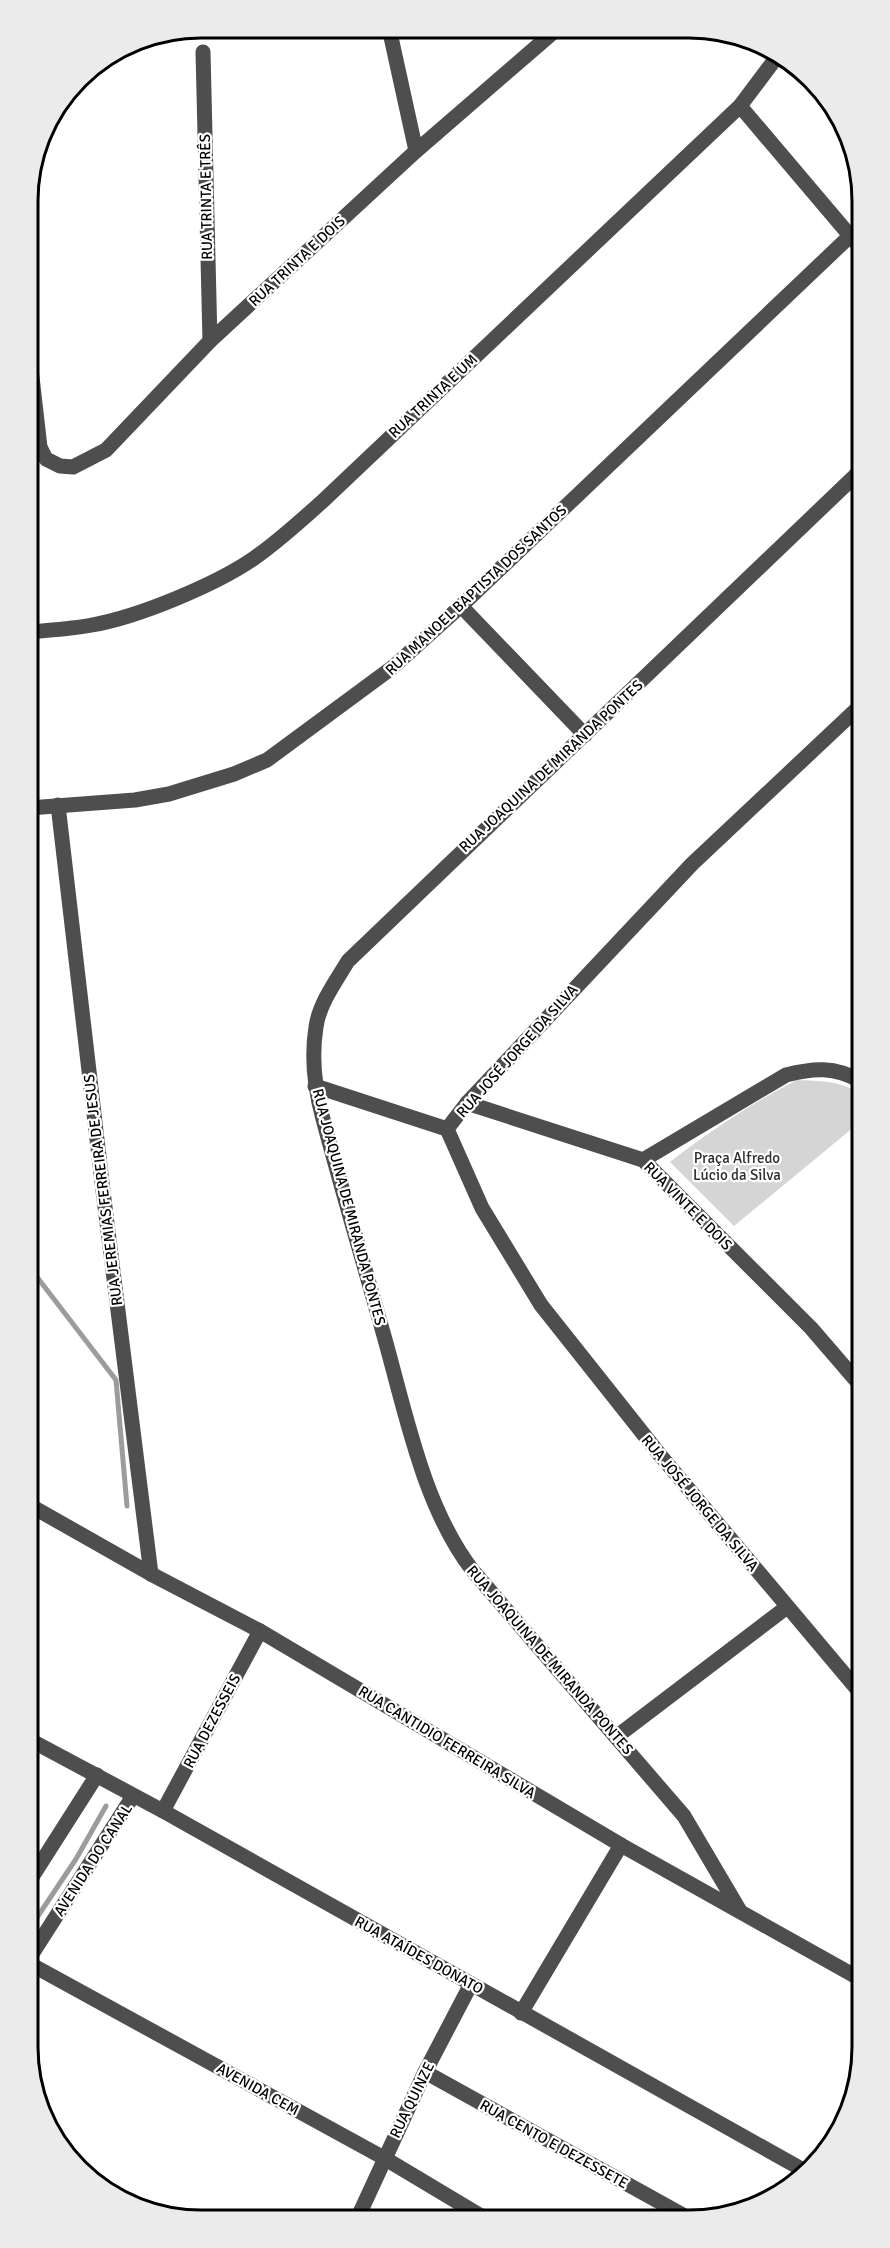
<svg xmlns="http://www.w3.org/2000/svg" width="890" height="2248" font-family="Signika,sans-serif">
<rect width="100%" height="100%" fill="#fff"/>
<path fill="#d5d5d5" d="M797,1080C818,1081 843,1080 860,1095V1122L734,1226L670,1162C710,1131 752,1103 797,1080Z"/>
<g fill="none" stroke-linecap="round" stroke-linejoin="round">
<g stroke="#9c9c9c" stroke-width="5">
<path d="M30,1272L37,1277L116,1380L127,1506"/>
<path d="M32,1925L76,1859L106,1806"/>
</g>
<g stroke="#4e4e4e" stroke-width="15">
<path d="M389,28L416,151"/>
<path d="M203,52L210,341"/>
<path d="M740,106L857,244"/>
<path d="M28,342L40,447L46,459L60,466L73,467L106,450L210,341L416,151L557,29"/>
<path d="M461,606L585,735"/>
<path d="M29,632C50,630 71,629 92,625C138,617 215,585 253,559C279,541 303,519 326,498L740,106L776,58"/>
<path d="M859,707L692,864L467,1103L447,1129L482,1208L541,1305L660,1455L862,1695"/>
<path d="M58,805L103,1191L151,1574"/>
<path d="M29,808L135,800L169,794L234,774L267,760L393,667L461,606L850,236"/>
<path d="M315,1086L447,1129"/>
<path d="M467,1103L643,1160L811,1328L861,1386"/>
<path d="M643,1160L786,1075C813,1068 835,1066 860,1081"/>
<path d="M31,1506L151,1574L260,1631L621,1845L862,1980"/>
<path d="M616,1737L787,1607"/>
<path d="M32,1741L163,1811L805,2171"/>
<path d="M163,1811L260,1631"/>
<path d="M32,1877L97,1775"/>
<path d="M740,1911L684,1816L473,1571C425,1509 407,1419 386,1343C365,1268 343,1194 323,1119C315,1090 311,1058 316,1027C319,1004 336,981 348,961L858,473"/>
<path d="M32,1954L133,1796"/>
<path d="M32,1965L384,2158L481,2216"/>
<path d="M521,2013L621,1845"/>
<path d="M425,2072L683,2215"/>
<path d="M358,2217L425,2072L471,1984"/>
</g>
</g>
<g text-anchor="middle" dominant-baseline="central" stroke-width="4.5" stroke-linejoin="round" paint-order="stroke">
<g font-size="15" fill="#000" stroke="#fff">
<text transform="translate(206 197) rotate(-91)">RUA TRINTA E TRÊS</text>
<text transform="translate(297 261) rotate(-43)">RUA TRINTA E DOIS</text>
<text transform="translate(433 396) rotate(-43)">RUA TRINTA E UM</text>
<text transform="translate(476 590) rotate(-43)">RUA MANOEL BAPTISTA DOS SANTOS</text>
<text transform="translate(551 766) rotate(-43)">RUA JOAQUINA DE MIRANDA PONTES</text>
<text transform="translate(517 1051) rotate(-48)">RUA JOSÉ JORGE DA SILVA</text>
<text transform="translate(103 1190) rotate(-97)">RUA JEREMIAS FERREIRA DE JESUS</text>
<text transform="translate(688 1206) rotate(45)">RUA VINTE E DOIS</text>
<text transform="translate(349 1207) rotate(75)">RUA JOAQUINA DE MIRANDA PONTES</text>
<text transform="translate(700 1503) rotate(50)">RUA JOSÉ JORGE DA SILVA</text>
<text transform="translate(550 1660) rotate(49)">RUA JOAQUINA DE MIRANDA PONTES</text>
<text transform="translate(212 1721) rotate(-62)">RUA DEZESSEIS</text>
<text transform="translate(447 1742) rotate(31)">RUA CANTIDIO FERREIRA SILVA</text>
<text transform="translate(93 1860) rotate(-57)">AVENIDA DO CANAL</text>
<text transform="translate(419 1955) rotate(29)">RUA ATAÍDES DONATO</text>
<text transform="translate(258 2089) rotate(29)">AVENIDA CEM</text>
<text transform="translate(412 2100) rotate(-64)">RUA QUINZE</text>
<text transform="translate(554 2144) rotate(29)">RUA CENTO E DEZESSETE</text>
</g>
<g font-size="15" fill="#2c2c2c" stroke="#fff">
<text x="737" y="1158">Praça Alfredo<tspan x="737" dy="17">Lúcio da Silva</tspan></text>
</g>
</g>
<path d="M0 0H890V2248H0ZM201 38H689A163 163 0 0 1 852 201V2047A163 163 0 0 1 689 2210H201A163 163 0 0 1 38 2047V201A163 163 0 0 1 201 38Z" fill="#ebebeb" fill-rule="evenodd"/>
<path fill="none" stroke="#000" stroke-width="3" d="M201 38H689A163 163 0 0 1 852 201V2047A163 163 0 0 1 689 2210H201A163 163 0 0 1 38 2047V201A163 163 0 0 1 201 38Z"/>
</svg>
